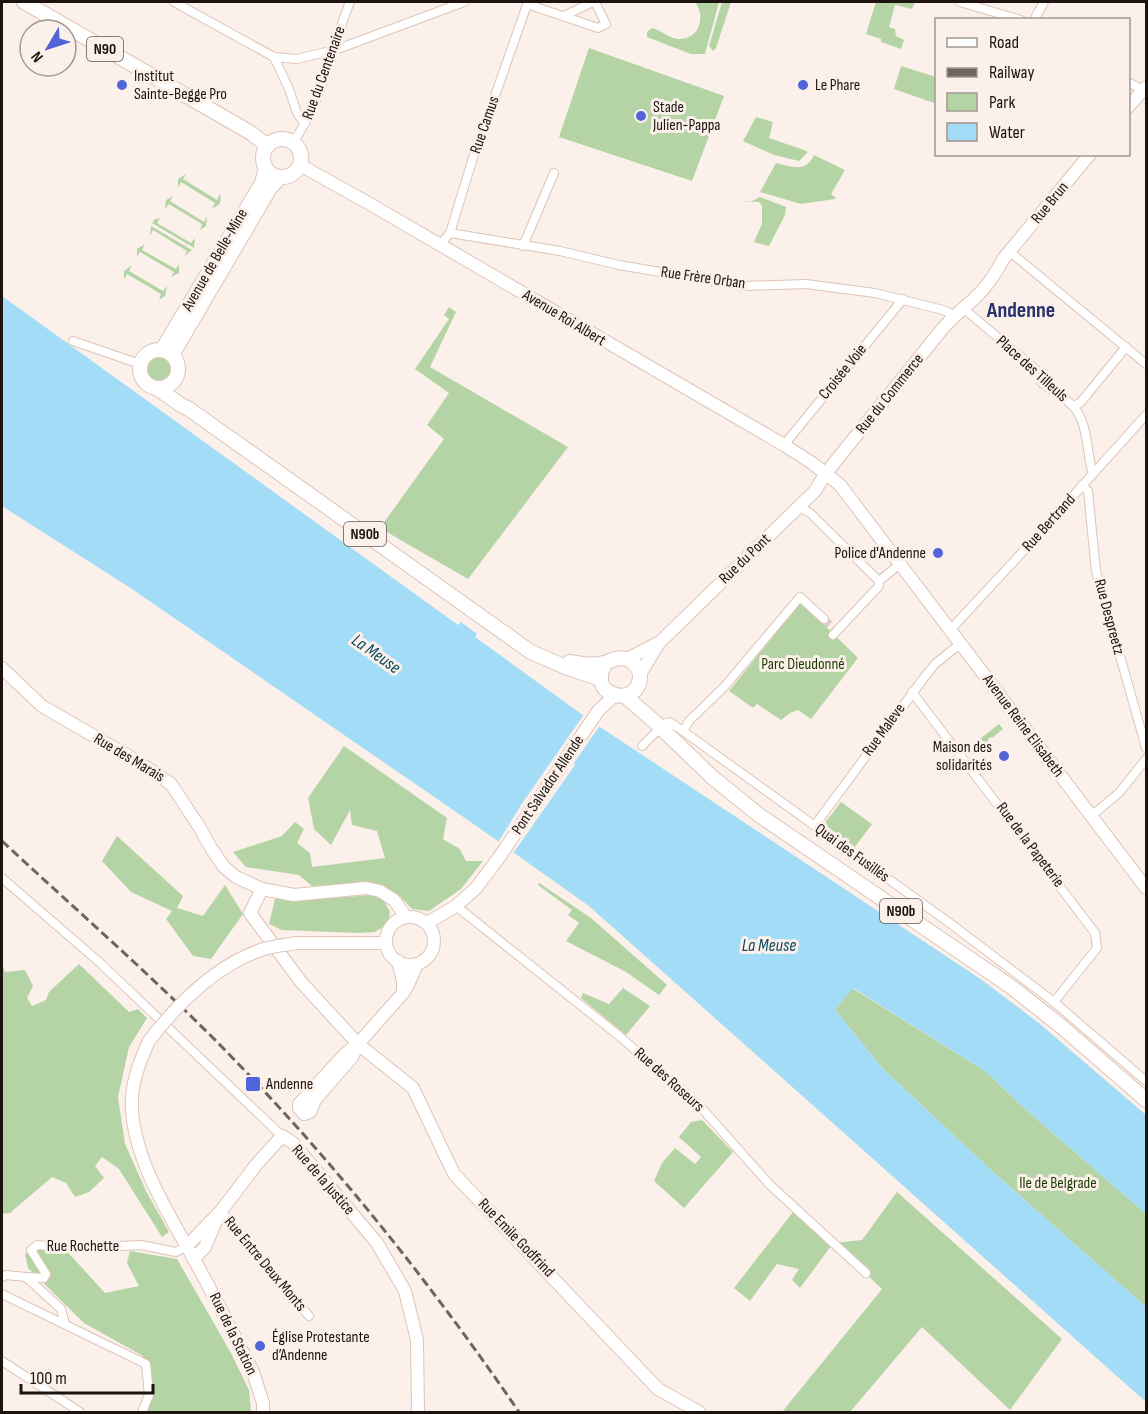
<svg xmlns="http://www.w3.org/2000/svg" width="1148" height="1414" font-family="'Sofia Sans Condensed',sans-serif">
<rect width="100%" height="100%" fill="#fbf0ea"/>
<g fill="#b5d4a5">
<path d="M695,2H719L705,54H691L647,37V32L652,28C661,30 668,38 678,39C700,40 706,16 695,2Z"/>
<path d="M722,2H731L716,48L713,51L709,46Z"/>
<path d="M876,2H915L912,9L895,5L889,27L895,29L896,36L904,40L901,49L881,42V39L866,34Z"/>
<path d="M589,48L724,96L692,181L559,137Z"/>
<path d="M901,66L936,77V97L934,103L894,89Z"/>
<path d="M756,117L773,122L769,138L804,150L808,152L799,161L774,155L743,141Z"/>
<path d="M814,155L845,170L831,194L836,198L835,199L801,204L760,192L776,163C792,167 806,173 814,155Z"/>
<path d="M186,174L183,179L217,200L220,194C222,201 220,206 212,208L215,203L181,182L178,188V179Z"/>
<path d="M173,196L170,201L204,222L207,216L206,226L200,230L202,224L169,204L165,209L166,200Z"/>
<path d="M760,197L786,207L785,215L769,246L754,242L762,224V206L759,202L741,201L750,202Z"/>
<path d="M160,218L157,223L191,243L195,238L194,248L152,223L155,219Z"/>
<path d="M151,226L192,250L184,256L187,251L153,230L150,236Z"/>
<path d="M145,244L142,250L176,269L179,264V273L171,277L174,272L140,252L137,257V249Z"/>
<path d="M132,265L129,271L163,291L167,286L165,296L159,300L161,294L127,274L124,279V271Z"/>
<path d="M449,307L456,312L430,367L568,447L468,579L380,528L444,439L427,425L449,393L415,369L449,319L444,315Z"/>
<circle cx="159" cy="369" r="12"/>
<path d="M801,602L858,658L811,719L798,710L790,713L781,720L757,704L753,708L729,691Z"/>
<path d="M999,724L1003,729L992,738L991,737L988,739L989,740L980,747L976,742Z"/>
<path d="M344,746L447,818L443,839L460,849L466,861H483L461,889L429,911L412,909L398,894L369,883L312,886L299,875L246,867L233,852L282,836L295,822L304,829L297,843L310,853L312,867L385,858L377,831L352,825L350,810L331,845L314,829L308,798Z"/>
<path d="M841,802L872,824L855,847L824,824Z"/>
<path d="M117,836L183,896L177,908L203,916L225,885L243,914L211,959L193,956L166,919L172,911L131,892L102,861Z"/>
<path d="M539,883L591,918L667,985L659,995L626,972L566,941L579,923L568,915L572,910L538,885Z"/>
<path d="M370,895L383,900L390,911L388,924L375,932L359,933L282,930L269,924L275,899L347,897Z"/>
<path d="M2,964L5,972L25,970L33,986L27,998L32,1006L46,1000L49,992L79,964L129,1012L138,1009L147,1018L129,1047L118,1097L125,1144L147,1193L169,1232L162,1237L119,1169L102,1157L95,1166L104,1178L89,1192L75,1197L66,1183L52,1177L10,1213L2,1214Z"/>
<path d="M623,988L650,1006L626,1035L581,998L583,993L609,1004Z"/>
<path d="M852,988L985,1071L1024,1108L1146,1214V1307L993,1172L883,1069L835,1010Z"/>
<path d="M702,1120L733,1152L684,1208L654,1181L662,1163L675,1148L695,1164L701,1157L679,1137L691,1122Z"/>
<path d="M897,1192L1062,1339L1010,1410L922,1327L850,1412H782L882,1289L834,1243L862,1240Z"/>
<path d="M793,1212L831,1246L800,1288L792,1280L799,1269L777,1264L750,1301L734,1288Z"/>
<path d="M37,1245L63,1247L105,1293L139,1286L127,1263L130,1251L177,1259L231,1353L249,1390L251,1412H142L149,1395L143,1356L84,1323L28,1268L25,1254Z"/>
</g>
<path fill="#a3dcf7" d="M2,296L458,625L461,622L477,634L475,637L591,721L982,980L1040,1024L1146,1115V1214L1024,1108L985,1071L853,988L835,1010L883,1069L993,1172L1146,1307V1402L589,906L475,825L132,589L2,506Z"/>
<path fill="#fbf0ea" d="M585,713L601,724L574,763L575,765L512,855L497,844L521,805Z"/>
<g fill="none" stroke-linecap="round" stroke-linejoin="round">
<path stroke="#dacfc9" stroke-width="8" stroke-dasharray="8 4" stroke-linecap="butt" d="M824,619L833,628"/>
<defs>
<g id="street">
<path d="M174,2L274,57L296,59L335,50L464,2"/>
<path d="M960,2L1021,20"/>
<path d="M527,4L598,28L606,24L595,2"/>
<path d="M564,16L593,2"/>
<path d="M1034,20L1044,2"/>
<path d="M274,57L289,89L297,113L305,124"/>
<path d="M1128,82L1143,90"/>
<path d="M293,142C323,101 331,48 350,2"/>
<path d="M450,233L560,251L619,265L743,286L806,284L875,293L943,310L954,315"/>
<path d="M440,245L450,233L472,161L528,2"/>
<path d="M523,246L554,173"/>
<path d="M1010,252L1146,364"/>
<path d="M963,308L1040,373L1041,382C1051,390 1063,397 1072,405C1089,422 1086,453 1093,474"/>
<path d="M73,341L140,364"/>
<path d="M1074,406L1081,402L1126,347"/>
<path d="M784,445L903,299"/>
<path d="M1082,485L1088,491L1096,571L1146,748"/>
<path d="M800,507L810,513L879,581L900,564"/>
<path d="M951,629L1028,546L1146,415"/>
<path d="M833,635L879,586V581"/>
<path d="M912,692L1095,933L1097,948L1054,1002"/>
<path d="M666,723L670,722L683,731L951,924L1054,1002L1146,1081"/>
<path d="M683,731L689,721L725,686L800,597L824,619"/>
<path d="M642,746L656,732"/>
<path d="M1091,816L1119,793L1146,759"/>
<path d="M815,825L926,675L935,664L961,643"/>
<path d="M2,878L98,961L282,1136"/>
<path d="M456,906L618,1035L698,1104L770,1185L866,1273"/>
<path d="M221,1211L309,1316"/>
<path d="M2,1277L6,1275L26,1277L61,1309L65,1324"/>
<path d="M26,1277L44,1278L46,1274L31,1250L37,1245L77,1248L141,1245L176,1252L187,1246"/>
<path d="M2,1294L146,1364L149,1395L142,1412"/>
<path d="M2,1361L80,1412"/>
</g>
<g id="secondary">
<path d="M1128,107L1146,87"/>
<path d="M300,165L370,204L784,445L812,463L840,485L1146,888"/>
<path d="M627,659L658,643"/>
<path d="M2,668L42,706L137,761L171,784L200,828L211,848L224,867L236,877L262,889L294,895L366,888L380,891L394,900L406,917"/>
<path d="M640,674L659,643L815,491L826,473L943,328C953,317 964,308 975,298C987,287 996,273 1004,258L1090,154"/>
<path d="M262,889L250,913L301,982L358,1044L413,1088L454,1174L658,1389L699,1412"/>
<circle cx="410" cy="941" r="24"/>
<path d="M427,923L456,906L476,888L498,859L598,711L615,695"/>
<path d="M296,943H386"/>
<path d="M398,961L403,981V993"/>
<path d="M149,1041C139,1063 130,1086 132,1111C136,1162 167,1211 191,1254C213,1293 233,1333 253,1372L263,1403V1412"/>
<path d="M358,1044L352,1057L315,1100L310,1112L304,1114L299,1108V1104L345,1054L358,1044L403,993L408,985L417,964"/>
<path d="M187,1246L221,1211L256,1165L282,1136L292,1142L377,1243L405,1291L417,1340L418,1412"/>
<path d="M194,1259L205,1247L217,1219"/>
</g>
<g id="primary">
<path d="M24,2L251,133L268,146"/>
<circle cx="282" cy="158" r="19"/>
<circle cx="159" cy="369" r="19"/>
<path d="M162,350L262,183L266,168"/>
<path d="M172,355L270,188L280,177"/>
<path d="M158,389L181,405L189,409L531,652L568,668L601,679"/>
<path d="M570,662C582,664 593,666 604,663C613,660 617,657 627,659C635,663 640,668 640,677C638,711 582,694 607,662"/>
<path d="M625,696L655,722L712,777L759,815L1010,986L1062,1027L1146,1100"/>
</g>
</defs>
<use href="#street" stroke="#dec4b6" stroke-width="10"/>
<use href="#secondary" stroke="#dec4b6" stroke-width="14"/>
<use href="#primary" stroke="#dec4b6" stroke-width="16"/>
<use href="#street" stroke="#fff" stroke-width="8"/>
<use href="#secondary" stroke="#fff" stroke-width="12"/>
<use href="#primary" stroke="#fff" stroke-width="14"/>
<path stroke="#6e655f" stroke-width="3" stroke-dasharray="9 4.5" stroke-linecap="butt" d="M2,841C75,909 151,975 221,1046C331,1158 430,1282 519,1412"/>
<defs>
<path id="secondary-bridge" d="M149,1041C179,1002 217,964 264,949C274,946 286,945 296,943"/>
</defs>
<use href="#secondary-bridge" stroke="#dec4b6" stroke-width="14" stroke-linecap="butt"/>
<use href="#secondary-bridge" stroke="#fff" stroke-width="12"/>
</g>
<g fill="#5264da" stroke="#fbf0ea" stroke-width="2">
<circle cx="122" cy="85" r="6"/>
<circle cx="803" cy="85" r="6"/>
<circle cx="641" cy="116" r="6"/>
<circle cx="938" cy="553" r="6"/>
<circle cx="1004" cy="756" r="6"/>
<rect x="245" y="1076" width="16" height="16" rx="3"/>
<circle cx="260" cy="1346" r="6"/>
</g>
<g text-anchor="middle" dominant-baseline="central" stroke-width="6" stroke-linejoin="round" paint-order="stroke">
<g fill="#fbf0ea" stroke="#605651" stroke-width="1.5">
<rect x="87" y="37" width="36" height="24" rx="4.5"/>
<rect x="344" y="522" width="42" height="24" rx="4.5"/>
<rect x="880" y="899" width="42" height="24" rx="4.5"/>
</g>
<g font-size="15" font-weight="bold" fill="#1d140f">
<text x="105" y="49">N90</text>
<text x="365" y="534">N90b</text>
<text x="901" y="911">N90b</text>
</g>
<g font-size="16" fill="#1d140f" stroke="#fbf0ea">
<text transform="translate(324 73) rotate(-70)">Rue du Centenaire</text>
<text transform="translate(485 125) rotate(-71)">Rue Camus</text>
<text transform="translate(1050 203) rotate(-51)">Rue Brun</text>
<text transform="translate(215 260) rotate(-60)">Avenue de Belle-Mine</text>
<text transform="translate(703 278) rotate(8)">Rue Frère Orban</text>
<text transform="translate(564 318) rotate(31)">Avenue Roi Albert</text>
<text transform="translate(1032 369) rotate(42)">Place des Tilleuls</text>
<text transform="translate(843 372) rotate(-51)">Croisée Voie</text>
<text transform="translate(890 394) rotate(-51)">Rue du Commerce</text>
<text transform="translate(1049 523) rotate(-48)">Rue Bertrand</text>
<text transform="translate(745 559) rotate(-44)">Rue du Pont</text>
<text transform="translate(1109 617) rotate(75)">Rue Despreetz</text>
<text transform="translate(1023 726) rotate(53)">Avenue Reine Elisabeth</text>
<text transform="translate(884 730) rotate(-54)">Rue Maleve</text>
<text transform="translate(129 758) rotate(31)">Rue des Marais</text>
<text transform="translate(548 785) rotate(-56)">Pont Salvador Allende</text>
<text transform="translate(1030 845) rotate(53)">Rue de la Papeterie</text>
<text transform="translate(852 853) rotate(36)">Quai des Fusillés</text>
<text transform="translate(669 1080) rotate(42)">Rue des Roseurs</text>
<text transform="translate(323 1180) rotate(49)">Rue de la Justice</text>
<text transform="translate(516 1238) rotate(46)">Rue Emile Godfrind</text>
<text x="83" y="1246">Rue Rochette</text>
<text transform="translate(265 1264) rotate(50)">Rue Entre Deux Monts</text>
<text transform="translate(233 1334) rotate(64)">Rue de la Station</text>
</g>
<g font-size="16" fill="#1d140f" stroke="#fbf0ea" text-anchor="start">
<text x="134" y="76">Institut<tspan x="134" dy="18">Sainte-Begge Pro</tspan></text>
<text x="815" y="85">Le Phare</text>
<text x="653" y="107">Stade<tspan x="653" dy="18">Julien-Pappa</tspan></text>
<text x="926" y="553" text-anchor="end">Police d'Andenne</text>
<text x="992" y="747" text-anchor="end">Maison des<tspan x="992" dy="18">solidarités</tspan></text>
<text x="266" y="1084">Andenne</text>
<text x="272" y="1337">Église Protestante<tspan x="272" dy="18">d’Andenne</tspan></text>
</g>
<g font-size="16" fill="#1a3c00" stroke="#fbf0ea">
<text x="803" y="664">Parc Dieudonné</text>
<text x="1058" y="1183">Ile de Belgrade</text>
</g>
<g font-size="18" font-style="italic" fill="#0b4a60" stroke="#fbf0ea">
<text transform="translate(376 654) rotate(35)">La Meuse</text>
<text x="769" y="945">La Meuse</text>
</g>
<g font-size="22" font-weight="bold" fill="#27316a" stroke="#fbf0ea">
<text x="1021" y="310">Andenne</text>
</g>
</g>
<rect width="1148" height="1414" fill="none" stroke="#1d140f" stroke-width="6"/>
<rect x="935" y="18" width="195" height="138" fill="#fbf0ea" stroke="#a29892" stroke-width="1.5"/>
<rect x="947" y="38" width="30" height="9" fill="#ffffff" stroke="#a29892" stroke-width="1.5"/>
<text x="989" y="48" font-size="18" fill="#1d140f">Road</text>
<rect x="947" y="68" width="30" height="9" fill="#6e655f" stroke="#a29892" stroke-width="1.5"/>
<text x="989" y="78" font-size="18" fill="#1d140f">Railway</text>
<rect x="947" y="93" width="30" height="18" fill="#b5d4a5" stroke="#a29892" stroke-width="1.5"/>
<text x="989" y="108" font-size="18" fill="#1d140f">Park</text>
<rect x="947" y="123" width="30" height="18" fill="#a3dcf7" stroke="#a29892" stroke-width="1.5"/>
<text x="989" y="138" font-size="18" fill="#1d140f">Water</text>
<g transform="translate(48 48) rotate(231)"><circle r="28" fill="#fbf0ea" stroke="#a29892" stroke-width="1.5"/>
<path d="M0-4.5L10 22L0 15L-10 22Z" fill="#5264da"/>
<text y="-9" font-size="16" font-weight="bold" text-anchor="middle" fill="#1d140f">N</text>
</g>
<path d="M21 1384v9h132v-9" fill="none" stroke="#1d140f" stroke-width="3"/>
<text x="30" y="1384" font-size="18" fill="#1d140f" stroke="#fbf0ea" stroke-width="4.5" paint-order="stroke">100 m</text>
</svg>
